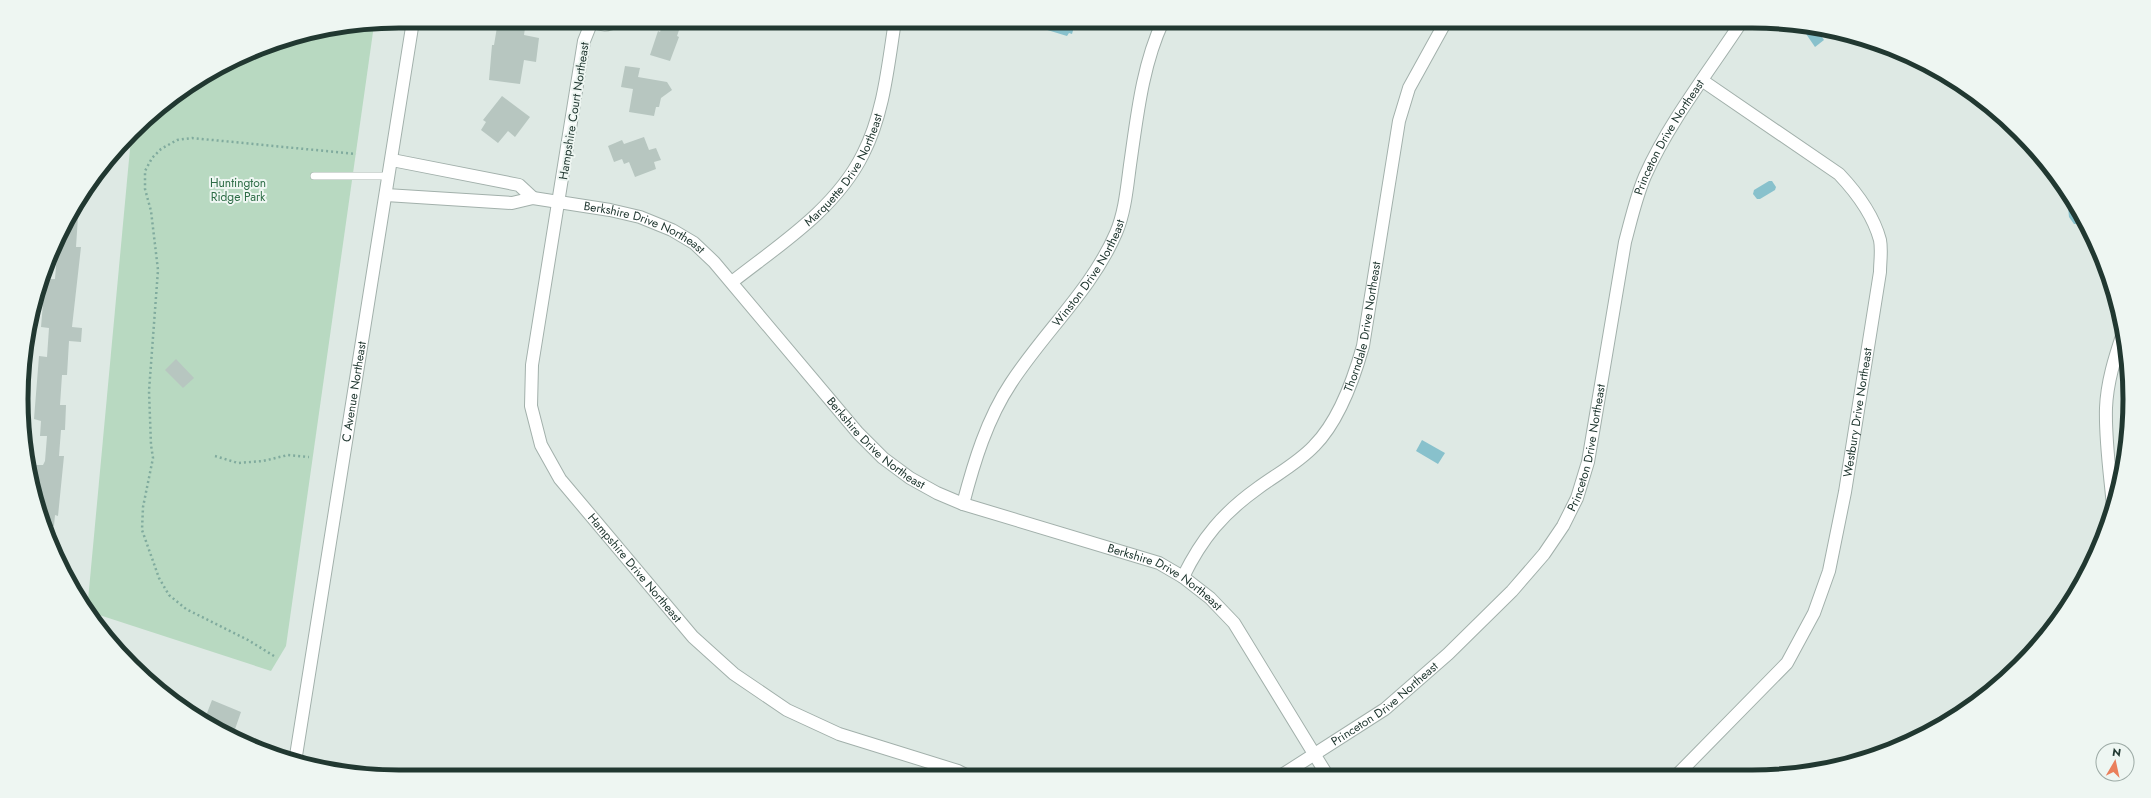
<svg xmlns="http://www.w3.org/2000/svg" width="2151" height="798" font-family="Jost,sans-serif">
<rect width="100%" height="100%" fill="#dee9e4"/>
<path fill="#b8d9c1" d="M374,25L286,646L271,671L87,611L131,138L150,115L210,72L277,41Z"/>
<g fill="#88c1cc">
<path d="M1045,21C1057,21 1066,21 1074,27L1072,34L1069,33L1067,36L1044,29Z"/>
<path d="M1802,28L1817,30L1824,40L1815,47Z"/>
<path d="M1769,181H1772L1776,187L1775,190L1760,199H1757L1753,194L1754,190Z"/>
<path d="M2073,201L2084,221L2082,224H2074L2069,217L2068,207Z"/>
<path d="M1422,440L1445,453L1438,464L1416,451Z"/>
</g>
<g fill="#b7c6c0">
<path d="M498,21H526L524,35L539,38L536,62L524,60L520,84L489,80L492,45H494Z"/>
<path d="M664,21H682L677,36L679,37L670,61L650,55L658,31L660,32Z"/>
<path d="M625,66L640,68L638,77L667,82L672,90L661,98L659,107H656L654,116L629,112L633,89L621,87Z"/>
<path d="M502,96L530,117L515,137L508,131L498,143L481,130L486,122L483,120Z"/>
<path d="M644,137L649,150L656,148L661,160L654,162L656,169L635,177L629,162L624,164L622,159L614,162L608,146L622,140L624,144Z"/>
<path d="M79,201L76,247H81L72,327L82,328L81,342L69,341L67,375H62L60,405H66L65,430H61L59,456H64L58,516L55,515L54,526L44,525L29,477L30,465H43L45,461L47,436H40L41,421L34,419L39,356L47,357L49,328L41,327L45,279H55L58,241L72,210Z"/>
<path d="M176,359L194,378L183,388L165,370Z"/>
<path d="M212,700L241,712L234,732L220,727L219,730L204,721Z"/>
</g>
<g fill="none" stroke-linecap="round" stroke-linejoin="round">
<defs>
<path id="service" d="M314,176H389"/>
<g id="minor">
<path id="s1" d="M592,21L584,41L532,365L531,406L541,445L560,479L693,637L734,674L787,710L839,734L958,771L968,776"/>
<path d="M592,21C600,25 608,26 616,21"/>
<path d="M392,160L519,185L533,198"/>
<path id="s2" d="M386,195L512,203L533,198L610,210L640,217L672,230L694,243L714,262L858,433L883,458L910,478L937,493L963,504L1159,563L1183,577L1210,598L1234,623L1327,775"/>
<path id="s3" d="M732,282C779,245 836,209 863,154C884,113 888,65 895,21"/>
<path id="s4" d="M963,504C974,462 987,419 1011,383C1044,332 1092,289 1116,233C1125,212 1127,187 1130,165C1137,117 1142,66 1163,21"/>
<path d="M2113,506C2110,473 2105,440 2106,408C2107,382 2115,357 2123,333"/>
<path id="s5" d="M1183,577C1202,538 1223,513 1258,488C1277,474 1298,463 1314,446C1338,422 1354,378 1363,346L1399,121L1409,88L1446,21"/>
<path id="s6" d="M1678,774L1787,663L1814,613L1829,571L1845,492L1880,272C1880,262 1882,250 1880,240C1873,214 1857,193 1839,174L1703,81"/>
<path id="s7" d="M1282,775L1385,709L1448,654L1512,591L1544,554L1563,526L1577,498L1588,462L1625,242C1631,220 1636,197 1645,176C1669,122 1710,70 1742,21"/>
</g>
<g id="tertiary">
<path id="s8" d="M295,762L413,21"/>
</g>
</defs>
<use href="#service" stroke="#a2b0ab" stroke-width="8"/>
<use href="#minor" stroke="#a2b0ab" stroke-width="14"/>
<use href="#tertiary" stroke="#a2b0ab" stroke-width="14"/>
<g stroke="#80ab9e" stroke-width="2.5" stroke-dasharray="2 3" stroke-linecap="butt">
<path d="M215,456L238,463L263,461L288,455L309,457"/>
<path d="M274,656L248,640L186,609L169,595L159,578L142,530L143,507L153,458L151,445L149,391L158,270L151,211L145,189V171L152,158L161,149L177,140L192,138L356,154"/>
</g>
<use href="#service" stroke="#fff" stroke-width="7"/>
<use href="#minor" stroke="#fff" stroke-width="12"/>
<use href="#tertiary" stroke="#fff" stroke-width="12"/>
</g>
<g text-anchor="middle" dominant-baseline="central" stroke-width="4" stroke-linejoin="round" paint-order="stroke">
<g font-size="12" fill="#213831" stroke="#eef6f2">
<text transform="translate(574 111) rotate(-81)">Hampshire Court Northeast</text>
<text stroke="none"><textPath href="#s7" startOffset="785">Princeton Drive Northeast</textPath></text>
<text stroke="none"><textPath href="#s3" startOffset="161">Marquette Drive Northeast</textPath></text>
<text stroke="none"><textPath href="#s2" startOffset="264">Berkshire Drive Northeast</textPath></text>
<text stroke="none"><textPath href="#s4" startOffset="266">Winston Drive Northeast</textPath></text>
<text stroke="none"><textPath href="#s5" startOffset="319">Thorndale Drive Northeast</textPath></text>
<text stroke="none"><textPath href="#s8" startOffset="375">C Avenue Northeast</textPath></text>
<text stroke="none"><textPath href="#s6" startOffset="418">Westbury Drive Northeast</textPath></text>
<text stroke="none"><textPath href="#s2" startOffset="588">Berkshire Drive Northeast</textPath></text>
<text stroke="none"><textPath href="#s7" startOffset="461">Princeton Drive Northeast</textPath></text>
<text stroke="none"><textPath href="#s1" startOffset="586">Hampshire Drive Northeast</textPath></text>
<text stroke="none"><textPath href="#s2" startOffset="912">Berkshire Drive Northeast</textPath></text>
<text stroke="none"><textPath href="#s7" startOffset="125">Princeton Drive Northeast</textPath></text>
</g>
<g font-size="12" fill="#2d6c46" stroke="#eef6f2">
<text x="238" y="183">Huntington<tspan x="238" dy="14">Ridge Park</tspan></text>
</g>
</g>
<path d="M0 0H2151V798H0ZM399 28H1752A371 371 0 0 1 2123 399V399A371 371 0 0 1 1752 770H399A371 371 0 0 1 28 399V399A371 371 0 0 1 399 28Z" fill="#eef6f2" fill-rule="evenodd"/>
<path fill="none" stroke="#213831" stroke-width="5" d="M399 28H1752A371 371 0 0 1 2123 399V399A371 371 0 0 1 1752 770H399A371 371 0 0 1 28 399V399A371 371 0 0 1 399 28Z"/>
<g transform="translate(2115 762) rotate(9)"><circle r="19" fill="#eef6f2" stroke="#9caaa5"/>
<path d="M0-3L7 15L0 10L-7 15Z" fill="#ea7f5b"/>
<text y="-6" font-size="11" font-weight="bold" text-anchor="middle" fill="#213831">N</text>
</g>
</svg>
